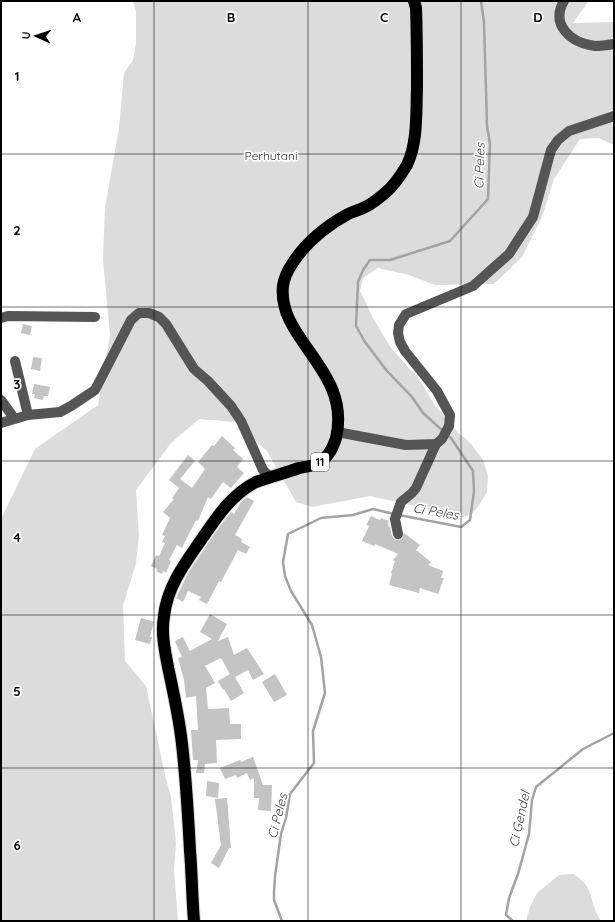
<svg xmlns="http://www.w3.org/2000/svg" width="615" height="922" font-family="Quicksand,sans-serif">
<rect width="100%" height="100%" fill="#fff"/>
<g fill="#dcdcdc">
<path d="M133,1H594L588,2L573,23L614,22V145L599,138L580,139L554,179L542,217L522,257L494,284L435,285L409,275L378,268L363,278L360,291L373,318L391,348L419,379L434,404L458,433L465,438L472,445L483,460L488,476L487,492L478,507L471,514L463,517L370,496L312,507L296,502L267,451L235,422L199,419L171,443L136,490L139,536L136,563L123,606L125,661L146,686L166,779L171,797L176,843L174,870L178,921H1V519L35,449L98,405L110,335L103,260L105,208L119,128L124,73L133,60L136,44V11Z"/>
<path d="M574,874C578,877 583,881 586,885C593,896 593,911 601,921H526L530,907L537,893L559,875Z"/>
</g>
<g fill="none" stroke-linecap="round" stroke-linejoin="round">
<g stroke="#a3a3a3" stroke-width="2.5">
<path d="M443,431L423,413L412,397L387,371L365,342L356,326L358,282L363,270L370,260H390L450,241L488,199L490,144L487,126L484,22L481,1"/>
<path d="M399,515L461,527L470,520L474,491L473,471L451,438L446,434"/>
<path d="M282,921L274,900V892L275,876L281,834L286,818L290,794L314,763L313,731L325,693L321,657L312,625L291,591L285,576L283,562L288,534L321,518L353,515L373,509L394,514"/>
<path d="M513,921L506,915L509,898L518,874L529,834L532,800L536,787L583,749L614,733"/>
</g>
</g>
<g fill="#c4c4c4">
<path d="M23,324L32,326L30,335L21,333Z"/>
<path d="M33,357L42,358L40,371L31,369Z"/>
<path d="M34,384L50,387L48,396H44L43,400L34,398L35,394H32Z"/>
<path d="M222,436L235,448L233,450L243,459L237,467L244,473L231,488L223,482L211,499L208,497L198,521L196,520L182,548L177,545L169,560L171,561L166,573L163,571L162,574L156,571L157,569L151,566L156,555L159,556L165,543L162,542L165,536L162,535L170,518L163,512L174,499L172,498L179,488L169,480L188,455L195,461L180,479L192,488L205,469L198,462L212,445L214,446Z"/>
<path d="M247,497L254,501L235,535L242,539L241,542L250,547L246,554L238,550L221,582L219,581L207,604L199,600L201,597L188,591L183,602L176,598L188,573L217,530L231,512L234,514L241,502Z"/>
<path d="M371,516L380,520L381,518L389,521L388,526L390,527L392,536L396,540L402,539L404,533L420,545L416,550L431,562L428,565L443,571L441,578H444L438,594L420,588L419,593L389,585L392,574L391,573L395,561L393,560L398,554L375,544L374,546L362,541L369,526L366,525Z"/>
<path d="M210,614L227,624L218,641L228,637L234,655L247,648L264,674L253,680L248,670L235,677L244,693L231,701L224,689L223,690L218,681L230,674L221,658L205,666L215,683L206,688L208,709L229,708L230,724H241V739L216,740L217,763L205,764L204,773H196L198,760H193L191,730H198L196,696L186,698L184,680L178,658L182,657L175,641L183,637L190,651L212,639L200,632Z"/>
<path d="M141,618L154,622L150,637H152L150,644L135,640Z"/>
<path d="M275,674L287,695L274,702L262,682Z"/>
<path d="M253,757L263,785H272L271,811L258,810L259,798H254V778L250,780L247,773L237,778L236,775L225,779L220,768L240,760L241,762Z"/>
<path d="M207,781L219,783L218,798L206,796Z"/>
<path d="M227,798L231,848H229L219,868L211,863L221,845L215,799Z"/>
</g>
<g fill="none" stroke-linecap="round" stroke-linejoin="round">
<defs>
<path id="highway" d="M194,921C192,898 192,874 190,851C188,813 186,774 181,736C178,713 173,690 168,667C165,651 161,634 164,616C167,588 183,566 199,543C215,520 230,495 256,482C270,477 285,473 299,468C305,467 312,466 317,464C327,459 333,448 336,438C352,370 277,340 283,286C284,278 288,270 292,264C306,242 326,226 348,214C354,211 360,210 365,207C372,204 379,198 385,193C394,186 401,175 407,165C418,142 416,112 417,87C417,61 417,35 416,8L414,1"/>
</defs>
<use href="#highway" stroke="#dbdbdb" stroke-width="14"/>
<g stroke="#555" stroke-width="10">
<path d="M564,1C550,25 571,43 595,46C601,46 608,45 614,44"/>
<path d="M1,318L8,316L95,317"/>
<path d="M15,361L28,415"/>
<path d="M1,400L14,418"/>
<path d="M1,423L28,415L60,412L71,406L95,390L131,320L139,313H149L159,317L166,324L194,369L208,381L231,406L241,421L263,470L270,477"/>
<path d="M337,432L406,445L436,444L442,439L449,426L450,415L437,391L405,351L400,342L398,333L399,325L406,314L473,286L509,254L533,217L551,150L558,140L569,131L614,116"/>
<path d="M398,534L395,519L401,502L412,493L416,488L436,444"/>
</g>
<use href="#highway" stroke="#000" stroke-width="12"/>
</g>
<path fill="none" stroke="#000" stroke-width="1" stroke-opacity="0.55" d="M154,1V921M308,1V921M461,1V921M1,154H614M1,307H614M1,461H614M1,615H614M1,768H614"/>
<g text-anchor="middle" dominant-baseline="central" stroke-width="3.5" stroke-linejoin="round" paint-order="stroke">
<rect fill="#fff" stroke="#4c4c4c" stroke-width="1" x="311" y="453" width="18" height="18" rx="3"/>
<g font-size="11" font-weight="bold" fill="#000">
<text x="320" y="462">11</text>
</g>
<g font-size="12" fill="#333" stroke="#fff">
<text x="271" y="155">Perhutani</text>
</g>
<g font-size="13" font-style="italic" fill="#444" stroke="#fff">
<text transform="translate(479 166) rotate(-88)">Ci Peles</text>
<text transform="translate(436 511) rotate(10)">Ci Peles</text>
<text transform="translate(277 816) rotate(-76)">Ci Peles</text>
<text transform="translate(519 819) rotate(-78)">Ci Gendel</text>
</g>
</g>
<g font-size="13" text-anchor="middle" font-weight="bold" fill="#000" stroke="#fff" stroke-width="3.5" stroke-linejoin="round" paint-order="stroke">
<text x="77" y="22">A</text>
<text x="231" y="22">B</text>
<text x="384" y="22">C</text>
<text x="538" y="22">D</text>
<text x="17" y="81">1</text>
<text x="17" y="235">2</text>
<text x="17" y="389">3</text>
<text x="17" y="542">4</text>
<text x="17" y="696">5</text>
<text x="17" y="850">6</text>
</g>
<rect width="615" height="922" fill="none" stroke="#000000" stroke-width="4"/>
<g transform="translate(36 36) rotate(273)" stroke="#ffffff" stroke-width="3" paint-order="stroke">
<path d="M0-3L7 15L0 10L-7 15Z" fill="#000000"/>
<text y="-6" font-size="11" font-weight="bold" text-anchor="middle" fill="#000000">U</text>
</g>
</svg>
